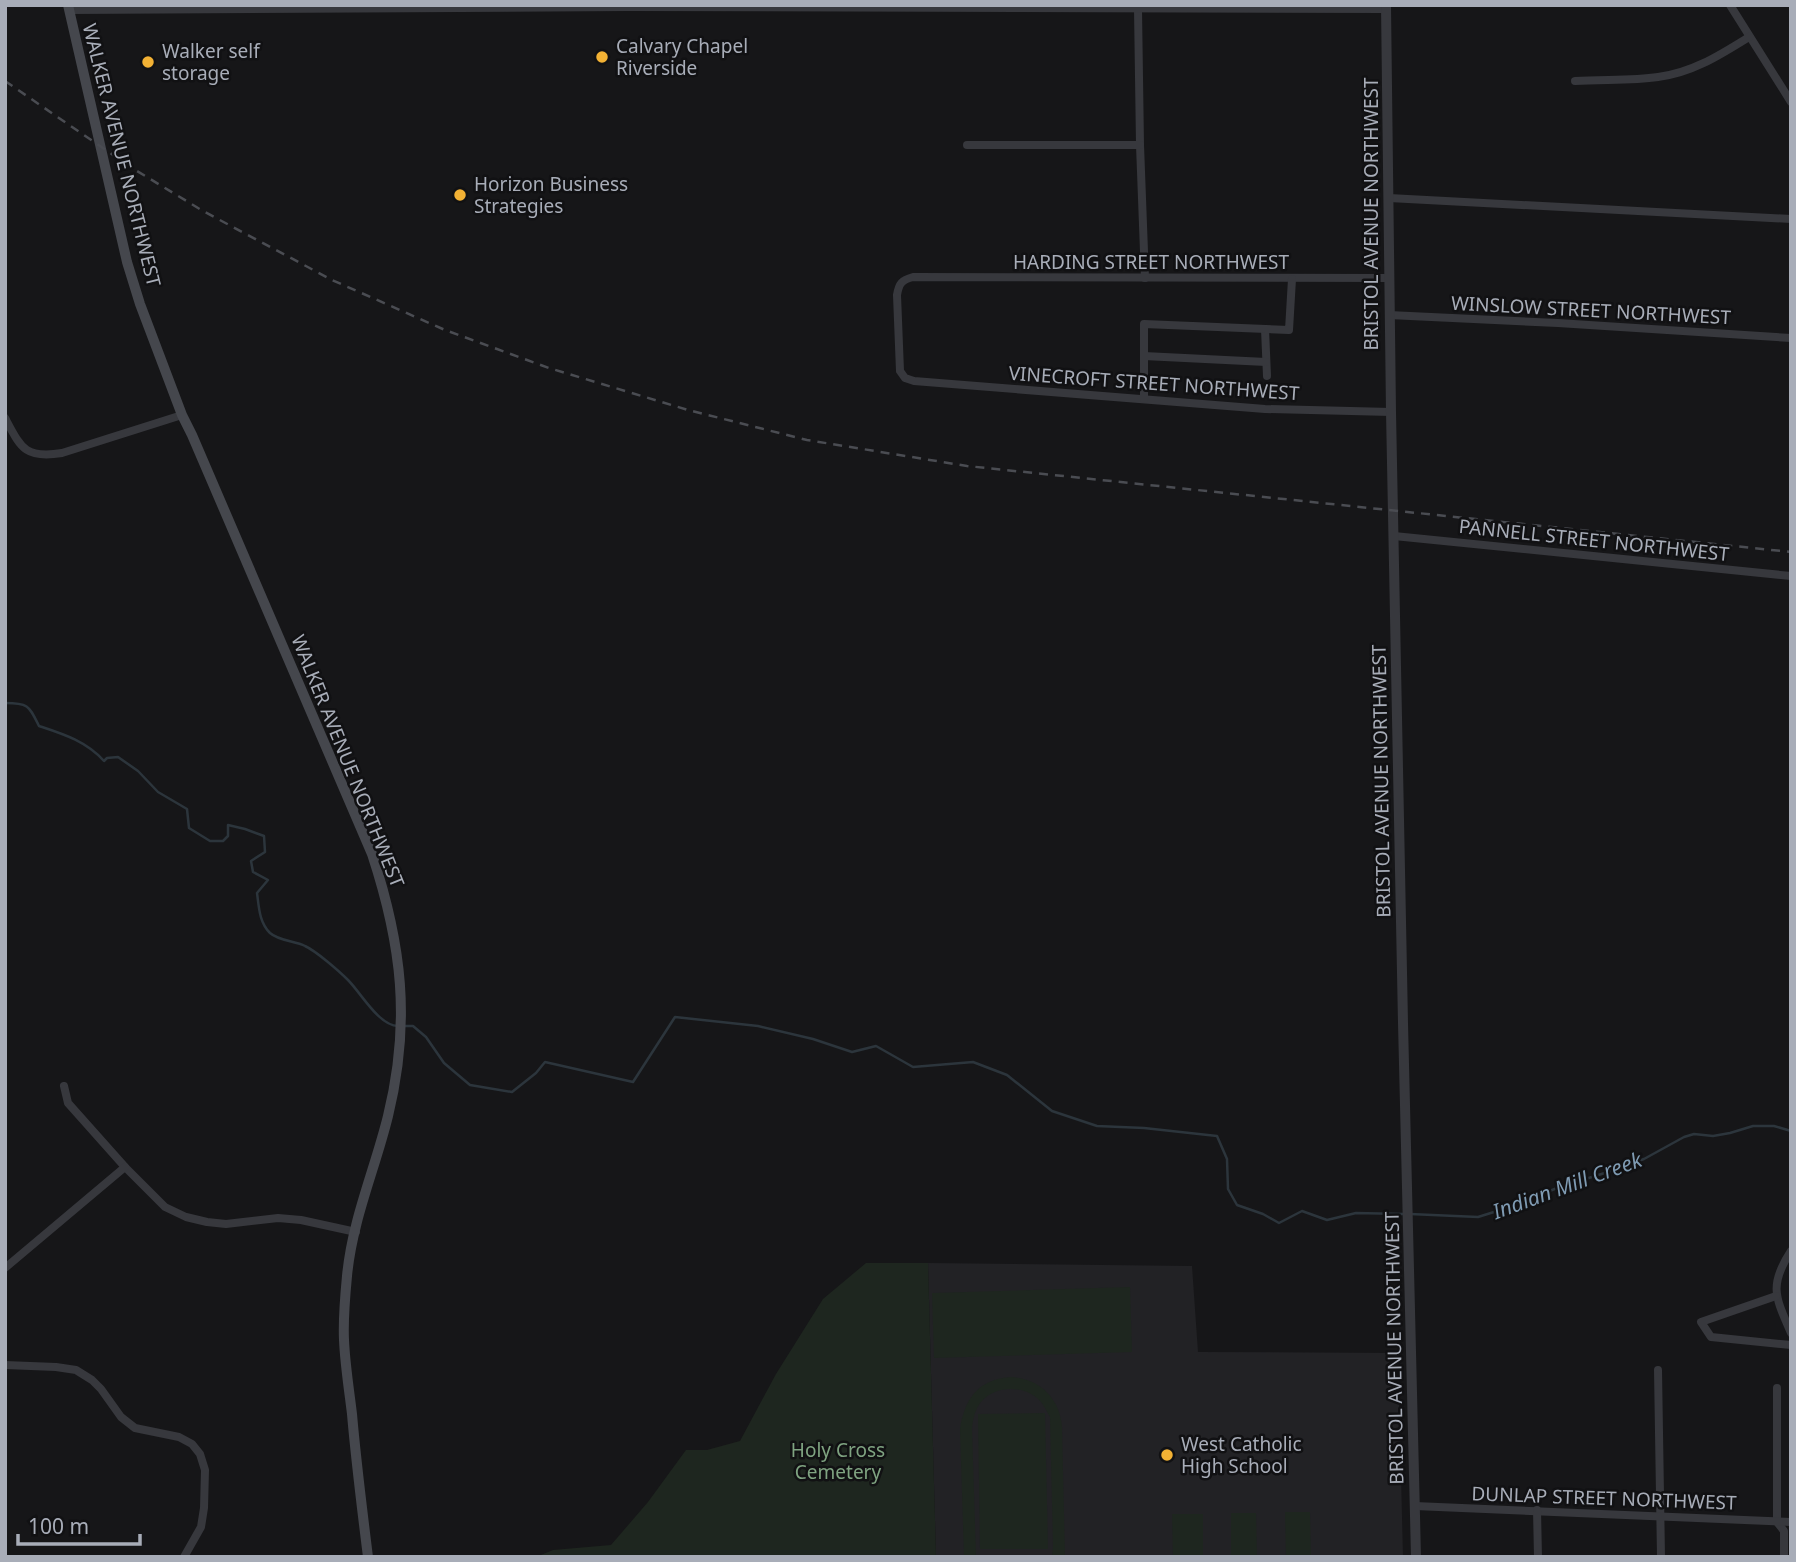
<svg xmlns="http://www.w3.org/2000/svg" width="1796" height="1562" font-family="'Noto Sans',sans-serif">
<rect width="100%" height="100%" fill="#161618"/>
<path fill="#222225" d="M928,1263L1192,1266L1198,1352L1398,1353L1403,1557H936Z"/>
<g fill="#1e261f">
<path d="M866,1263H928L936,1557H536L553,1550L611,1545L648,1502L686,1450H707L740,1441L776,1374L823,1299Z"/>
<path d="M1130,1287L1132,1352L934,1358L932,1293Z"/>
<path d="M1010,1377C1039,1378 1060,1398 1062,1427L1065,1557H1052L1053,1546L1050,1417C1046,1410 1043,1403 1037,1398C1022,1385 994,1386 981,1402C975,1409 973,1419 972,1428L976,1557H964L960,1429C965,1398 978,1380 1010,1377Z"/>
<path d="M1045,1413L1048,1549H980L978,1414Z"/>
<path d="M1285,1512H1310L1311,1557H1286Z"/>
<path d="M1231,1513H1256L1257,1557H1231Z"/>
<path d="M1172,1514H1203V1557H1173Z"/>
</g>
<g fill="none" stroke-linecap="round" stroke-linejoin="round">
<g stroke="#2c353c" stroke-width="2.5">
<path d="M5,703C29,703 29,706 39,726C63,734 86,741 104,761L107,758L118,757L138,771L158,792L187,809L189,828L210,841H223L228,836V825L245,829L264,836L265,852L251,861L253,872L268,880L257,893C259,907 259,922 270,933C279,941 295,941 305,946C316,951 339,971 348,980C361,993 379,1026 398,1026"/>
<path d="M405,1026H413L426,1037L444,1063L470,1085L512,1092L536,1073L545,1062L633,1082L675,1017L758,1026L813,1039L852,1052L876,1046L913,1067L973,1062L1007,1075L1052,1111L1097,1126L1144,1128L1217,1136L1227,1159L1228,1189L1237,1205L1263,1214L1279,1223L1302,1211L1327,1220L1356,1213L1403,1214"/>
<path d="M1410,1214L1478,1217L1510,1207L1557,1188L1611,1171L1644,1159L1684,1137L1694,1134L1713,1136L1730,1133L1753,1126H1774L1791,1131"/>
</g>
<g stroke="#37383d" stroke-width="8">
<path d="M1730,5L1791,102"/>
<path d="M1138,9L1140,145L1145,278"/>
<path d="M69,10L628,7L1387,9"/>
<path d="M1575,81C1602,79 1631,81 1658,77C1692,73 1720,55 1749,37"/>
<path d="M967,145H1140"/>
<path d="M1389,198L1791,219"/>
<path d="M1389,278L913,277C902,280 899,283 897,295L900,371L905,378L914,381L1265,409L1391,412"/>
<path d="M1389,315L1558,323L1791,338"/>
<path d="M1265,329L1267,376"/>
<path d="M1144,356L1266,362"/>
<path d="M1144,399V324L1289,330L1292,279"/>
<path d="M5,418C21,448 25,459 62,453L182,415"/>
<path d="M1394,536L1791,576"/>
<path d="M64,1086L68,1103L125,1167L165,1207L186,1217L207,1222L226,1224L278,1218L301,1220L356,1232"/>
<path d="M1791,1251C1768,1286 1776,1298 1791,1333"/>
<path d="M5,1268L125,1167"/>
<path d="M1776,1296L1701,1322L1711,1337L1791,1345"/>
<path d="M5,1365L56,1367L76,1370L92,1380L101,1389L121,1417L135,1428L179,1437L192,1444L200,1454L205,1470L204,1508L201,1527L184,1557"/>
<path d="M1658,1370L1661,1557"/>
<path d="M1777,1388V1522L1784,1531V1557"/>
<path d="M1415,1506L1791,1522"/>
<path d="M1537,1510L1538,1557"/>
</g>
<path stroke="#37383d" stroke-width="10" d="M1386,5L1391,412L1403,1023L1416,1557"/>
<path stroke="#45474d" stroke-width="10" d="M68,5L127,262L140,304L182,415L192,435L372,854C402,945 411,1022 388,1116C375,1169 352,1221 347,1276C345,1297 343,1319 344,1340C345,1364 349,1389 352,1414C356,1461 362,1509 368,1557"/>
<path stroke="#4a4c52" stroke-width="2.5" stroke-dasharray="9 7" stroke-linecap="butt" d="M5,81L132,168L203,211L332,280L445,330L549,368L688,410L807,440L967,466L1791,552"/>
</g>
<g fill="#f2b134" stroke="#111113" stroke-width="2.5">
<circle cx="602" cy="57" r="7"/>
<circle cx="148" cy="62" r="7"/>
<circle cx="460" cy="195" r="7"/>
<circle cx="1167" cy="1455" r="7"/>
</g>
<g text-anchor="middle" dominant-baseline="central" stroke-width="5" stroke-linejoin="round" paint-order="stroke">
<g font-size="19" fill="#a8adb8" stroke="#111113" text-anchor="start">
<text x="616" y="46">Calvary Chapel<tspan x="616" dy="22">Riverside</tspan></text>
<text x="162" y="51">Walker self<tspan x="162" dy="22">storage</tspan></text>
<text x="474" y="184">Horizon Business<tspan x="474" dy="22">Strategies</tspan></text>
<text x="1181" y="1444">West Catholic<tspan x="1181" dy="22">High School</tspan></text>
</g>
<g font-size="19" fill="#a8adb8" stroke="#111113">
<text transform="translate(122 155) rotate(76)">WALKER AVENUE NORTHWEST</text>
<text transform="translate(1371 214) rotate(-90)">BRISTOL AVENUE NORTHWEST</text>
<text x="1151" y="262">HARDING STREET NORTHWEST</text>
<text transform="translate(1591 310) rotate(3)">WINSLOW STREET NORTHWEST</text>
<text transform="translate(1154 383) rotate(4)">VINECROFT STREET NORTHWEST</text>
<text transform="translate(1594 540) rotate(6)">PANNELL STREET NORTHWEST</text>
<text transform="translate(348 761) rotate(68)">WALKER AVENUE NORTHWEST</text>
<text transform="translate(1381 781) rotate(-91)">BRISTOL AVENUE NORTHWEST</text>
<text transform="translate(1394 1348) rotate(-91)">BRISTOL AVENUE NORTHWEST</text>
<text transform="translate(1604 1498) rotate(2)">DUNLAP STREET NORTHWEST</text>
</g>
<g font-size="19" fill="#7fa381" stroke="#111113">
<text x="838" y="1450">Holy Cross<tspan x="838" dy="22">Cemetery</tspan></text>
</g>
<g font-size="21" font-style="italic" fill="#7f9bb3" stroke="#111113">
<text transform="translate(1567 1185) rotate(-20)">Indian Mill Creek</text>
</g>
</g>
<rect width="1796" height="1562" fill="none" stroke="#a8adb8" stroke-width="14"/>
<path d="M18 1534v10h122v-10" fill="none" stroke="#a8adb8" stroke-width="3.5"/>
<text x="28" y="1534" font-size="21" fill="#a8adb8" stroke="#111113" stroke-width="5" paint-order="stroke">100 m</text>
</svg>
